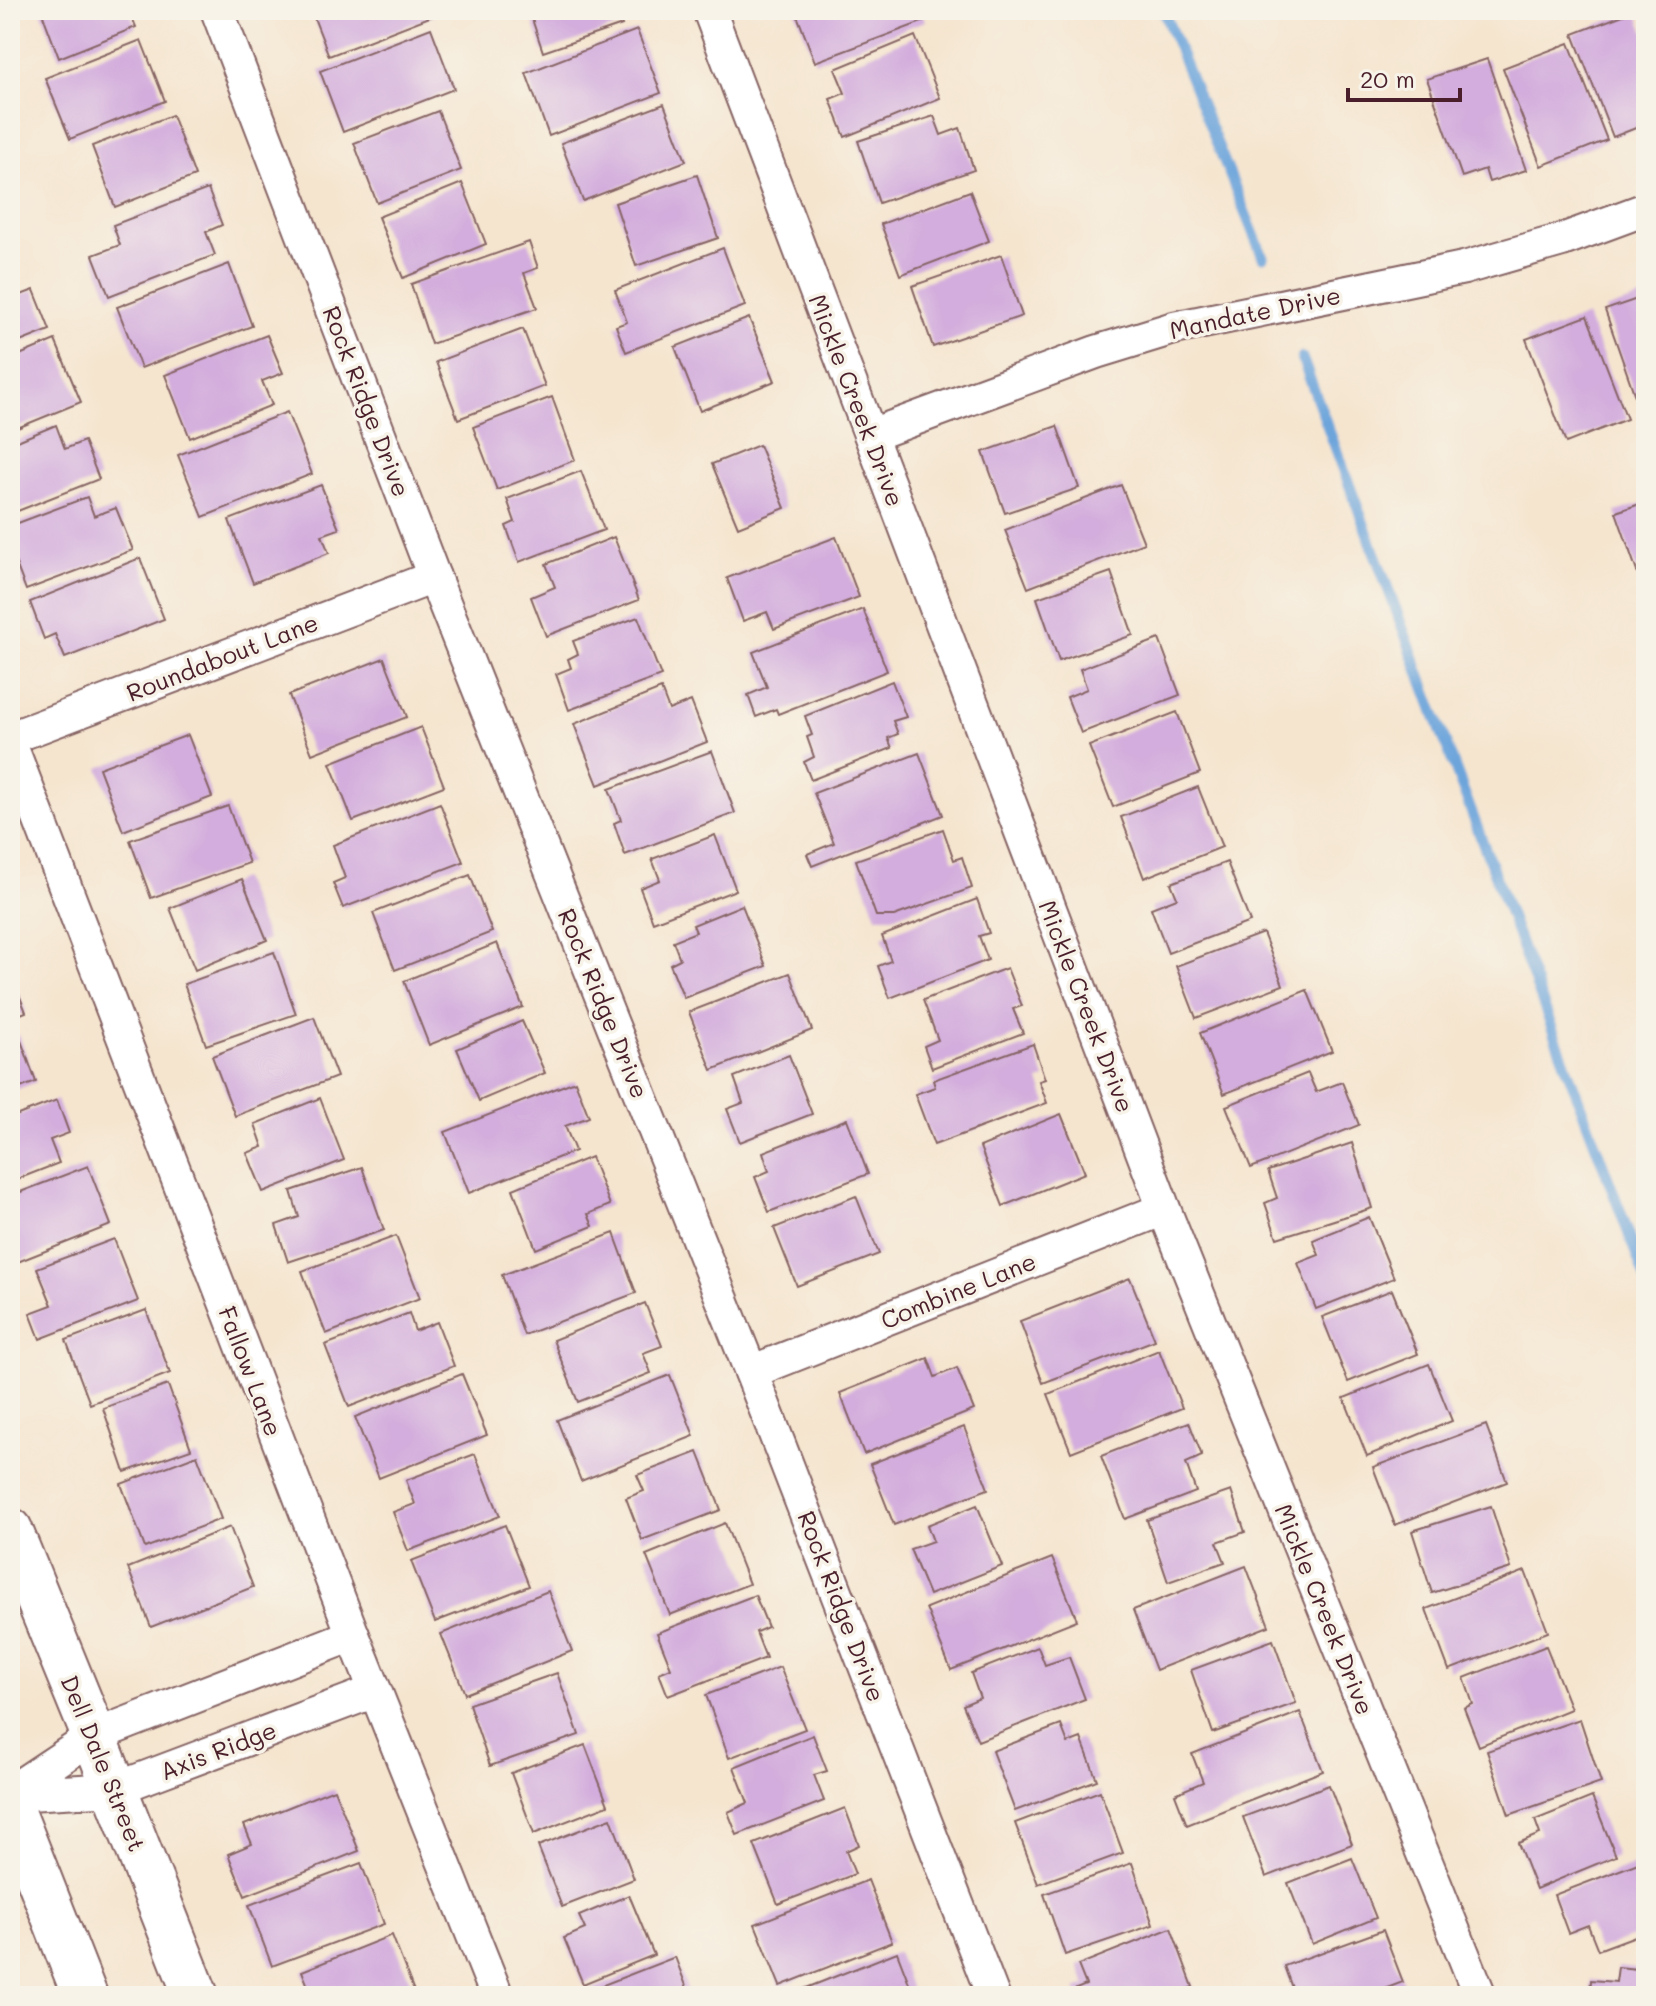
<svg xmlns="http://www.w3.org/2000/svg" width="1656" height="2006" font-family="Mali,sans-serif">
<rect width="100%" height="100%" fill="#f7f3e8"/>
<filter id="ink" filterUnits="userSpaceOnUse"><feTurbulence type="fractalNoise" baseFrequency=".0125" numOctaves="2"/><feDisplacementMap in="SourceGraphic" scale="16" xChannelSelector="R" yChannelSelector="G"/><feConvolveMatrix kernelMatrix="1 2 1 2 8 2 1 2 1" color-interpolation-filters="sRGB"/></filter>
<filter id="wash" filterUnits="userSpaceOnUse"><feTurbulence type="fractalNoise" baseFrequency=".006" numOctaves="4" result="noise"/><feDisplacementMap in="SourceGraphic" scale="32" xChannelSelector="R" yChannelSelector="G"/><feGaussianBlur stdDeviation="1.8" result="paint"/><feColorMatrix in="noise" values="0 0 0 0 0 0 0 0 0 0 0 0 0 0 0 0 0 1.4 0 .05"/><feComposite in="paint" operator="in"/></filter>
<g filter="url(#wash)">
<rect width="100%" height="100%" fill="#f5e5cf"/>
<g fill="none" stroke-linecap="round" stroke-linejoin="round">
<g stroke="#6da5db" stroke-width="11">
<path d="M1163,10L1263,257"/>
<path d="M1302,358L1646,1280"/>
</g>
</g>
<g id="blocks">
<g fill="#d3addd">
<path d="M41,10H129L136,27L59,58Z"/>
<path d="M311,10H433L435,15L329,56Z"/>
<path d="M529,10H617L622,25L543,52Z"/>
<path d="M795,10H921L925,21L815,62Z"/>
<path d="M1636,10L1646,35V124L1613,137L1573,34Z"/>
<path d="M431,28L454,89L343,132L320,71Z"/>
<path d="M637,30L661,93L549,136L526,73Z"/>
<path d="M915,36L940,98L845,137L830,99L845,93L835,69Z"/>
<path d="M141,40L165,101L70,139L45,78Z"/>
<path d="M1569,43L1607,140L1541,166L1503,68Z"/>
<path d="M1487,59L1526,170L1489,182L1485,169L1462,177L1427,79Z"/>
<path d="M664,104L686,161L583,201L561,143Z"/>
<path d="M438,111L461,170L377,203L354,143Z"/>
<path d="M172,115L195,176L115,207L92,146Z"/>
<path d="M934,116L941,135L960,128L974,170L879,203L858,141Z"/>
<path d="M697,175L718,238L636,266L615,203Z"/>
<path d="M462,183L486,244L403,278L378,217Z"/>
<path d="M208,189L222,225L206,232L215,255L109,296L93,255L120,245L113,225Z"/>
<path d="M970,191L989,241L900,275L881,224Z"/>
<path d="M529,242L538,268L524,273L537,308L431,344L411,284Z"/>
<path d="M723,248L745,306L626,352L616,326L627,322L615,290Z"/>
<path d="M1001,255L1022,316L933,347L912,286Z"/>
<path d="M229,264L252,326L141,368L117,307Z"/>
<path d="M34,290L50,330L10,346V299Z"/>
<path d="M1646,296V392L1635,396L1605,310Z"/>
<path d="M1587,316L1627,419L1566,443L1526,339Z"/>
<path d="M749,318L775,381L700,411L675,347Z"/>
<path d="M523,329L545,386L458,419L436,362Z"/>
<path d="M267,335L283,373L262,381L272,405L190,438L165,375Z"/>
<path d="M55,340L81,402L10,431V359Z"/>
<path d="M552,397L575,460L497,490L473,427Z"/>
<path d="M287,412L312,474L203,517L178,455Z"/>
<path d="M56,425L65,449L84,441L99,479L10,514V444Z"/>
<path d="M1057,426L1079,488L1005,513L983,452Z"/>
<path d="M759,445L785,508L738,527L712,464Z"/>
<path d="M581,471L604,530L519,562L506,526L515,522L507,499Z"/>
<path d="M321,485L339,529L322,535L329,553L253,583L229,520Z"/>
<path d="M1121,485L1144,543L1028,588L1005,530Z"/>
<path d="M87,497L94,516L116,508L133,550L26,590L10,548V526Z"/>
<path d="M1646,502V582L1641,583L1616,512Z"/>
<path d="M614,537L639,600L546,636L531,597L555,587L546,564Z"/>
<path d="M836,537L859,597L774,629L767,612L743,621L727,578Z"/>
<path d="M140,558L164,619L65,658L55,634L44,639L30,602Z"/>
<path d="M1111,572L1133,635L1059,661L1037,598Z"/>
<path d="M863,609L887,671L778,714L776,709L756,717L748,695L767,687L753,652Z"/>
<path d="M638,617L661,676L569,710L556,674L571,668L568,659L578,654L573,641Z"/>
<path d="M1159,639L1180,695L1081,733L1067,697L1087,689L1080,669Z"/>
<path d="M384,658L407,717L312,754L289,695Z"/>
<path d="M892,681L906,717L893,721L898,734L888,738L892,748L811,780L804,762L814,757L807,737L812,735L805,716Z"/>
<path d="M661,689L669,710L691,701L707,742L598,785L574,724Z"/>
<path d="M1177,712L1200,773L1113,807L1089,746Z"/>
<path d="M421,727L444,786L353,821L330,763Z"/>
<path d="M188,735L212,797L123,831L99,768Z"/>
<path d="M712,751L735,813L625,855L614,823L621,820L609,789Z"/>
<path d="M919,753L943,815L812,866L807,854L834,843L814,793Z"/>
<path d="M1198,787L1222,847L1144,878L1121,817Z"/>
<path d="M440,803L463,862L343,908L333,883L345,878L333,845Z"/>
<path d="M228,806L249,863L151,898L130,840Z"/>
<path d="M943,829L954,860L962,857L972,888L894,916H876L856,860Z"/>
<path d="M715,835L736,890L653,922L640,888L660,880L652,859Z"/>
<path d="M1227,862L1250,922L1168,953L1151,908L1177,898L1171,883Z"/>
<path d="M470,875L492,932L395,970L373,913Z"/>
<path d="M242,879L267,940L195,970L170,908Z"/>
<path d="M977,899L989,933L979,936L988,960L890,998L878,966L891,961L882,936Z"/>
<path d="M742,905L766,966L684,998L670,964L680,959L673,941L696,932L693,925Z"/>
<path d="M1263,933L1283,985L1196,1018L1176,966Z"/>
<path d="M497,943L523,1007L429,1045L404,981Z"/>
<path d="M274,952L296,1014L206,1045L184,984Z"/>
<path d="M1007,968L1022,1006L1013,1009L1023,1033L932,1068L924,1046L938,1040L923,1000Z"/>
<path d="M10,972L26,1012L10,1018Z"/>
<path d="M790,973L812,1030L712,1070L689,1012Z"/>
<path d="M1307,990L1332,1051L1224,1094L1200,1033Z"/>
<path d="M314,1017L337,1077L235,1116L212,1056Z"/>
<path d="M522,1021L545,1073L479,1101L457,1049Z"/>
<path d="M19,1035L36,1082L10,1092V1038Z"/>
<path d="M1033,1044L1045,1079L1039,1081L1047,1103L934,1145L915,1094L935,1087L933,1080Z"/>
<path d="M789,1055L812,1114L740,1142L727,1109L743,1103L734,1077Z"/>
<path d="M1308,1073L1316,1092L1342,1082L1359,1125L1251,1168L1226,1106Z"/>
<path d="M575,1081L589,1117L565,1126L575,1151L469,1193L445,1132Z"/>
<path d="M320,1098L344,1160L263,1192L247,1153L263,1147L255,1124Z"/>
<path d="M57,1100L69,1133L50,1140L59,1163L10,1182V1118Z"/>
<path d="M1061,1114L1085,1173L1003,1206L980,1147Z"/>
<path d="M847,1119L868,1174L769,1212L755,1177L769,1171L763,1152Z"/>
<path d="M1352,1143L1372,1208L1277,1238L1265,1203L1277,1198L1268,1171Z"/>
<path d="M591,1157L610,1205L588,1214L593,1226L536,1249L513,1189Z"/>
<path d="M88,1166L111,1225L10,1265V1196Z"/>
<path d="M362,1167L384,1230L288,1262L276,1225L299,1217L291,1191Z"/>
<path d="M856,1196L879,1254L797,1286L774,1228Z"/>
<path d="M1369,1217L1394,1278L1316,1309L1298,1263L1319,1255L1313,1240Z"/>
<path d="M614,1233L636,1293L524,1335L502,1275Z"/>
<path d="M396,1236L420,1298L326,1334L302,1271Z"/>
<path d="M114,1239L138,1301L40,1339L30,1313L52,1305L37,1268Z"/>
<path d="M1130,1278L1155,1340L1043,1383L1020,1321Z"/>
<path d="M1392,1290L1418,1354L1348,1382L1322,1317Z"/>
<path d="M645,1303L662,1346L643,1353L651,1373L578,1402L553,1340Z"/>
<path d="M146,1310L170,1373L90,1404L66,1340Z"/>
<path d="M409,1313L415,1331L437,1322L454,1366L349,1407L325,1345Z"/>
<path d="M1159,1350L1182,1408L1071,1452L1048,1394Z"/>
<path d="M928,1358L935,1377L957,1368L974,1410L864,1454L840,1393Z"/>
<path d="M1429,1364L1452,1421L1367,1456L1344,1398Z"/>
<path d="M462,1374L487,1435L379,1478L355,1417Z"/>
<path d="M670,1375L694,1436L581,1481L557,1420Z"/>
<path d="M168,1385L191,1449L125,1472L103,1408Z"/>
<path d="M1189,1422L1202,1456L1186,1463L1196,1492L1125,1519L1101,1456Z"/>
<path d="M1486,1425L1507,1482L1395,1525L1373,1467Z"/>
<path d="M964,1427L988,1489L894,1525L870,1464Z"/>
<path d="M698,1452L721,1510L642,1540L626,1498L644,1491L637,1475Z"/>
<path d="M475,1454L500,1516L408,1551L393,1512L415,1504L406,1480Z"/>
<path d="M197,1455L221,1519L145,1548L121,1484Z"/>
<path d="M1231,1491L1245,1532L1217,1542L1225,1562L1168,1582L1147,1520Z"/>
<path d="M977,1505L1002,1566L929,1595L910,1549L933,1541L927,1525Z"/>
<path d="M1491,1506L1511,1568L1432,1593L1412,1531Z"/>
<path d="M725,1523L749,1584L670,1615L646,1555Z"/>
<path d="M505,1525L529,1586L435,1622L411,1561Z"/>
<path d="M230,1527L253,1587L151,1627L128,1568Z"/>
<path d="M1052,1558L1077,1620L951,1670L926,1608Z"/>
<path d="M1246,1566L1269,1626L1156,1670L1133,1610Z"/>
<path d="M1525,1571L1548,1632L1449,1670L1426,1609Z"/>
<path d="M548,1591L572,1651L465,1694L441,1634Z"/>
<path d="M755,1595L768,1627L756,1632L766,1658L668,1696L659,1673L671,1668L657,1633Z"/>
<path d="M1273,1640L1296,1703L1213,1733L1191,1670Z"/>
<path d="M1546,1646L1571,1709L1479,1746L1464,1708L1473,1704L1464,1678Z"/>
<path d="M1038,1647L1045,1665L1069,1657L1085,1699L978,1741L963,1705L980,1698L971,1673Z"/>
<path d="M780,1667L805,1729L729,1758L706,1695Z"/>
<path d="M557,1673L579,1735L490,1766L469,1704Z"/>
<path d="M1300,1712L1323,1771L1187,1825L1175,1794L1203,1782L1192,1754Z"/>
<path d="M1580,1719L1601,1783L1509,1815L1487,1751Z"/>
<path d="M1061,1725L1068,1743L1081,1738L1097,1780L1015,1811L992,1751Z"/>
<path d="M813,1735L827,1771L814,1775L824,1801L737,1835L728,1812L748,1803L734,1767Z"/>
<path d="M585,1745L608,1805L534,1834L511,1773Z"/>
<path d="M1329,1785L1352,1844L1266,1877L1243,1817Z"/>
<path d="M334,1789L359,1851L245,1896L228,1854L252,1844L244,1825Z"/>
<path d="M1100,1791L1123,1853L1038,1884L1015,1823Z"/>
<path d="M1592,1797L1616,1856L1536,1889L1518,1843L1540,1834L1535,1820Z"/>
<path d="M845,1808L859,1845L846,1851L855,1874L778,1904L754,1844Z"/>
<path d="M611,1818L634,1879L562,1907L538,1846Z"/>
<path d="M1352,1858L1376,1918L1312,1944L1288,1883Z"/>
<path d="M1646,1860V1932L1598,1950L1588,1925L1568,1933L1554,1895Z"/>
<path d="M361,1863L384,1924L272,1966L249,1905Z"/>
<path d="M1132,1863L1153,1925L1065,1955L1044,1894Z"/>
<path d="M868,1880L892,1942L780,1986L755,1924Z"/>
<path d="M629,1895L654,1955L583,1984L564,1938L585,1929L579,1916Z"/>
<path d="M1171,1928L1193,1987L1169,1996H1079L1076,1989L1086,1985L1078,1965Z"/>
<path d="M1383,1930L1403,1982L1366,1996H1295L1284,1966Z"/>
<path d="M392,1935L415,1994L409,1996H312L302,1971Z"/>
<path d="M897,1952L914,1996H786Z"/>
<path d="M675,1957L690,1996H581L580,1994Z"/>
<path d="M1618,1967L1646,1970V1996H1590L1591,1980L1616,1982Z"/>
</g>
</g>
</g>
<g filter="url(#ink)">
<use href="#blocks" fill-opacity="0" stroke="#866464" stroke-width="2"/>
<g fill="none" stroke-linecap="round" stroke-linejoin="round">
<defs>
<g id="street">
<path d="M217,10L434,577L751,1372L993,1996"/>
<path d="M709,10L1164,1209L1480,1996"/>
<path d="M871,435L1096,352L1174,328L1464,268L1562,240L1646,209"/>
<path d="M10,738L434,577"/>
<path d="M10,743L353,1635L497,1996"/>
<path d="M751,1372L1164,1209"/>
<path d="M10,1792L94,1736L353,1635"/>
<path d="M10,1795L115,1789L375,1691"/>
</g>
<g id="secondary">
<path d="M10,1530L94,1736L196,1996"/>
<path d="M10,1805L85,1996"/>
</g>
</defs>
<use href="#street" stroke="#866464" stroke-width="36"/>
<use href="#secondary" stroke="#866464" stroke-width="48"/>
<use href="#street" stroke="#fff" stroke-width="32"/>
<use href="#secondary" stroke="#fff" stroke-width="44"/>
</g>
</g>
<g text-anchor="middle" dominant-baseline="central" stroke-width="7" stroke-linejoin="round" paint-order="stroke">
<g font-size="24" fill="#4a1f2b" stroke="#f7f3e8">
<text transform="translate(1255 312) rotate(-12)">Mandate Drive</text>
<text transform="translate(857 400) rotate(69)">Mickle Creek Drive</text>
<text transform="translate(367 401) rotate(69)">Rock Ridge Drive</text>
<text transform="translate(222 657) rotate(-21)">Roundabout Lane</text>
<text transform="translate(604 1003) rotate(68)">Rock Ridge Drive</text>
<text transform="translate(1087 1006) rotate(69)">Mickle Creek Drive</text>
<text transform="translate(958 1290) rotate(-22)">Combine Lane</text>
<text transform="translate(251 1371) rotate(69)">Fallow Lane</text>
<text transform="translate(842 1606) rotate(69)">Rock Ridge Drive</text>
<text transform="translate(1325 1609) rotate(68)">Mickle Creek Drive</text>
<text transform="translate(218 1750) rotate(-21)">Axis Ridge</text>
<text transform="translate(104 1763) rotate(68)">Dell Dale Street</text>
</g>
</g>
<rect width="1656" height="2006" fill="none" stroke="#f7f3e8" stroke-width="40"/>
<path d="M1348 88v12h112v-12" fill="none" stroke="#4a1f2b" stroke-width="4"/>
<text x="1360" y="88" font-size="24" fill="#4a1f2b" stroke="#f7f3e8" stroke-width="6" paint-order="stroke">20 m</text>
</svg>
